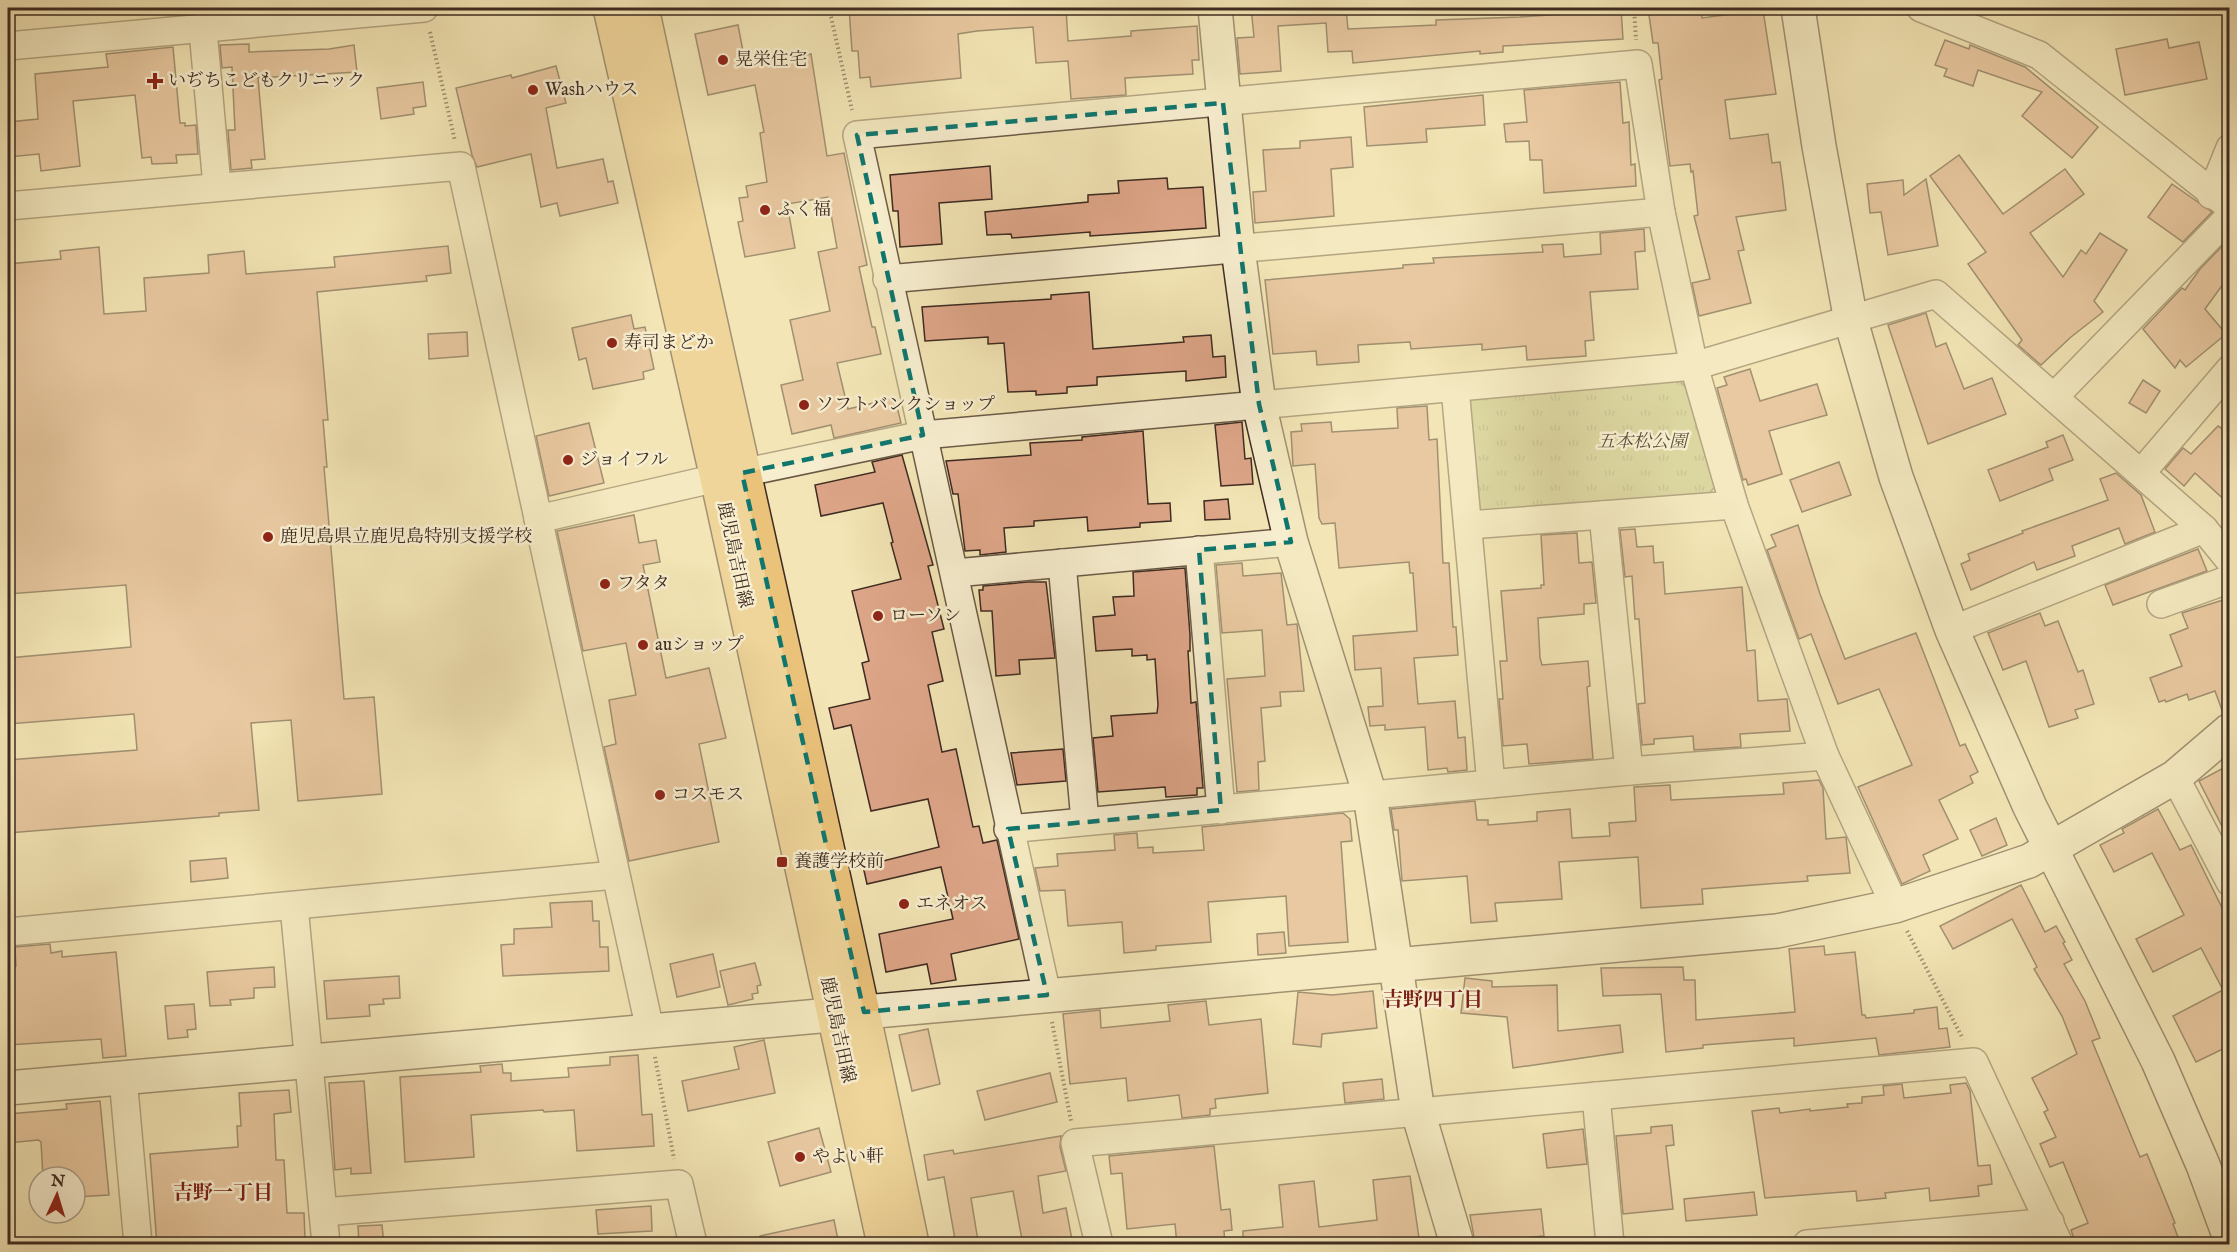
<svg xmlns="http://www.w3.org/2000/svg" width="2237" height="1252" font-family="'IM FELL English','Noto Serif JP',serif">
<defs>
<pattern id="park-tufts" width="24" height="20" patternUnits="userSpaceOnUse" patternTransform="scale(1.5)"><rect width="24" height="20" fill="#c0c38a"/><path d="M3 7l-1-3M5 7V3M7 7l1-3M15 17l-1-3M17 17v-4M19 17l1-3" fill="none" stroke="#9d9f70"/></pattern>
</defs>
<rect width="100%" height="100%" fill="#f3e5b5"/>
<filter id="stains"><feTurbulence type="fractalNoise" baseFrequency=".00333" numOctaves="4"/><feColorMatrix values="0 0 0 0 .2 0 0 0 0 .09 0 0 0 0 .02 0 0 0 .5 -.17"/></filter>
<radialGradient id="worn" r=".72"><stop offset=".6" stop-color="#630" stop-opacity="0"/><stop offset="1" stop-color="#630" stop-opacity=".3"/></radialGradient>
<path fill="url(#park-tufts)" stroke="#7f7756" stroke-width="1.5" d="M1679,380L1688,390L1717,485L1706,496L1485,513L1478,507L1468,403L1475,397Z"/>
<g fill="#dea689" stroke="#3e2b22" stroke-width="1.5">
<path d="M849,8H892L893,14L953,8H1066L1068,41L1131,36V31L1197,26L1199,60H1192L1193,74L1125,78L1126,95L1071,99L1068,61L1036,63L1033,27L977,31L958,34L961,78L871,87L870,77L860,78L858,51H852Z"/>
<path d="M1251,8H1346L1348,29L1436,25V20L1520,17L1577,13V9L1621,8L1623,39L1503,46V52L1480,54V51L1353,63L1352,51L1328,52L1326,23L1278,26L1281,71L1240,74L1237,38L1254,37Z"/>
<path d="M1648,8H1701L1702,18L1763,10L1776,94L1725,100L1730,139L1768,134L1772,163L1780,162L1783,184L1786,210L1736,217L1744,250L1738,251L1751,303L1699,316L1692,283L1710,279L1694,216L1698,215L1693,171L1691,172L1690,164L1670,166L1659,80L1662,79L1658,43H1653Z"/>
<path d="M738,25L746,67L811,54L827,156L844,153L867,265L859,267L872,327H875L881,354L837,363L848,409L895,398L901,423L834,438L831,425L792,434L781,385L803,380L790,320L830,311L818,252L837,248L828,197L787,204L795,248L745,257L738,222L743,221L739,198L748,197L746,186L767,182L760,133L764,132L755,85L708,95L695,34Z"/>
<path d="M2167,39L2169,48L2199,42L2207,79L2125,95L2116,49Z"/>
<path d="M1945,40L1969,49L1970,45L2025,67L2098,127L2072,158L2022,116L2042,92L1978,70L1973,86L1944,76L1947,69L1935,65Z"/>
<path d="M249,44V52L329,49L354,45L357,72L258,78L265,159L251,160L252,168L231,170L228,130H235L232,67L222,68L220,45Z"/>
<path d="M173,47L180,123H185V126L196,125L198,154L176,155L177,163L152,164L151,157L142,158L135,95L73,101L80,166L41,171L39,154L8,157V122L38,119L35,74L108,67L106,54Z"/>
<path d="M556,66L566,103L546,108L557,168L603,159L608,182L613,181L618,203L560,216L557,203L541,207L531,154L477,167L472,155L456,88L511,75L512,78Z"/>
<path d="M423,82L426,106L413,108L414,114L381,119L377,88Z"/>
<path d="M1620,82L1623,123L1629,122L1631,165L1635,164L1636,186L1544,193L1542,160H1530L1529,141L1506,142L1504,124L1527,122L1524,90Z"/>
<path d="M1483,95L1485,125L1426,129L1427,142L1367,146L1364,107Z"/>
<path d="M1351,137L1353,167L1331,169L1334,216L1255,223L1253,192L1266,191L1263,150L1300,148V141Z"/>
<path d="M1959,155L2003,214L2065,169L2084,194L2030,233L2063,277L2081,250L2086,254L2100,233L2127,250L2094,301L2103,312L2071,337L2041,365L2018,345L2022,340L1968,264L1986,252L1930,176Z"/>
<path d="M990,166L992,199L939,203L942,244L900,247L898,211H893L890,175Z"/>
<path d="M1167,178L1168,189L1203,187L1206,228L1090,236V232L1012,238L1011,234L987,235L985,212L1088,202V195L1119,193L1118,181Z"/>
<path d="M1926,179L1938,246L1888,255L1881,212L1870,213L1867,184L1903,180L1904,195Z"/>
<path d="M2172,184L2212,212L2183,242L2148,217Z"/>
<path d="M1644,229L1645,251L1635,252L1638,289L1590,292L1594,340L1585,341L1586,356L1527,360L1526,346L1482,350V344L1411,349L1410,342L1358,345L1359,362L1317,365L1316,351L1273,354L1265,280L1403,268V265L1434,263L1433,258L1543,252L1542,245L1563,244L1564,257L1601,254L1600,233Z"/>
<path d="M2229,239V276L2205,309L2226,334L2186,367L2180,360L2175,368L2143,329L2182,288L2185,290L2200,269Z"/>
<path d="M448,246L451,273L426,276L427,281L317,292L328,420H323L327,467H324L344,699L374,697L382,794L298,801L291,720L251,723L259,810L219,813V816L8,833V760L137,750L134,714L8,724V658L131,647L126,585L8,594V264L61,259L60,251L99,247L104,314L146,311L144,278L209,273L208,255L244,251L246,274L335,267L334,257Z"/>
<path d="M1089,292L1093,349L1184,342L1183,337L1211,335L1213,357L1225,356L1226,377L1186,381V371L1097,377V385L1067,387V393L1036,395V391L1008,392L1004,343L988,344V337L925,341L922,307L1051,299V295Z"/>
<path d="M1926,313L1936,347L1946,343L1964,389L1992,378L2006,414L1928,444L1888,325Z"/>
<path d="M631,315L634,329L645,327L654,369L643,372L644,379L593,389L586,358L579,360L572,328Z"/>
<path d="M467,332L468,356L429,359L428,334Z"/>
<path d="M1750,369L1760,401L1817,384L1827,415L1769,431L1782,474L1748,485L1746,479L1743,480L1717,388L1727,385L1724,377Z"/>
<path d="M2143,380L2160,391L2146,413L2129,403Z"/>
<path d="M1427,406L1429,440L1437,439L1443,563H1449L1453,627H1456L1458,655L1414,658L1418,704L1455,701L1458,738L1465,737L1467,770L1448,772L1447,768L1428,770L1425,727L1385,730V725L1370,726L1368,707L1383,706L1381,668L1355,670L1353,636L1417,631L1413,573H1410L1409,562L1339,568L1335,523L1322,524L1319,518L1315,464L1293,466L1291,432L1302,431L1301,424L1331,422L1332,432L1398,428L1397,408Z"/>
<path d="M1242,422L1245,459L1251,458L1253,484L1221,486L1215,425Z"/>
<path d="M589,423L604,483L549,496L536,436Z"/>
<path d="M2218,426L2229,433V504L2195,473L2184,486L2165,469L2183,448L2191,454Z"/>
<path d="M1143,431L1148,504L1170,503L1171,521L1140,523V527L1088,531L1087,517L1034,521V526L1004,528L1006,552L980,555V550L965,551L958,494H953L946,461L1031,455L1030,443L1082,440V437Z"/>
<path d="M2063,435L2073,460L2049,469L2053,480L2000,501L1988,470L2048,447L2046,442Z"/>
<path d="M902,455L933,565L928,566L944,629L932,632L943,681L928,685L942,752L956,749L973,827L979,826L983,843L997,840L1019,939L951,954L956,980L931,984L927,964L886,972L879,934L953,919L941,867L867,884L863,866L939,847L928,799L871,811L851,725L834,729L829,708L870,699L862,663L869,661L852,591L901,579L891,543L893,542L883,503L821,516L815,485L875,472L872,462Z"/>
<path d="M1839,462L1851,495L1802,512L1790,480Z"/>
<path d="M2116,473L2141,495L2155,532L2125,544L2119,528L2072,546L2075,556L2037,570L2034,562L1971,590L1961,564L1970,560L1968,554L2023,533L2022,531L2108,500L2100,479Z"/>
<path d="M1228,499L1230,519L1205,520L1204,501Z"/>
<path d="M634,515L639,543L656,540L660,562L643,565L666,678L709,668L726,738L699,744L719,842L629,861L604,747L616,744L609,700L636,695L626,643L583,651L557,531Z"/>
<path d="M1798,525L1820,594L1845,659L1916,633L1960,746L1965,744L1978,772L1970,776L1973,783L1939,800L1958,839L1923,855L1930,871L1902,884L1858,787L1912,765L1879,689L1838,704L1811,634L1799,639L1767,550L1776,546L1771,535Z"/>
<path d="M1635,529L1637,547L1653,546L1654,563L1663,562L1665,594L1742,587L1747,651L1755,650L1758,701L1787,699L1790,731L1740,734L1741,747L1694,750L1693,736L1654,739V744L1642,745L1638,704L1645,703L1639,619H1635L1632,576L1625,577L1620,530Z"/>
<path d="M1577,533L1579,563L1592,562L1596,603L1584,604V614L1538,618L1540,658L1542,665L1588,661L1590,686L1587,687L1593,759L1529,764L1527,744L1503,746L1499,699H1503L1500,661H1507L1501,591L1541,588V585H1544L1541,535Z"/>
<path d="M2198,549L2207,571L2113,605L2105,585Z"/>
<path d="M1242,563L1243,576L1281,573L1287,625L1297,624L1304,691L1280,692L1281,706L1261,708L1265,761L1258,762L1259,790L1237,792L1227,679L1265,676L1262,630L1222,633L1216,565Z"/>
<path d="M1185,568L1190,635V651H1188L1191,703L1196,702L1203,788H1197V795L1166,797L1165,787L1098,792L1093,738L1113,736L1111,716L1157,713L1158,705L1155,659L1147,660V655L1132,656V649L1096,651L1093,617L1115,615L1113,597L1134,596L1133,572Z"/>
<path d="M1028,582H1046L1055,658L1019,660L1020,674L996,676L992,611H981L979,590H983V586Z"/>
<path d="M2229,598V712L2223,713L2215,691L2189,700L2187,694L2166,702L2165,700L2159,702L2150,678L2182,666L2170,635L2188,628L2182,613Z"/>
<path d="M2040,613L2045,626L2058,621L2078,672L2083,670L2094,704L2075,710L2078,718L2049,727L2026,661L2003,670L1988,633Z"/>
<path d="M1063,749L1066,781L1017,785L1011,753Z"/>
<path d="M2229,765V840L2199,781Z"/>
<path d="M1819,780L1823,788L1826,839L1846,837L1850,873L1807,876L1808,881L1702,889L1703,904L1641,908L1638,857L1559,862L1562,899L1495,903L1497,921L1471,923L1467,876L1402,881L1398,830H1394L1391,809L1475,801L1477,820H1488V825L1537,821V812L1570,809L1572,838L1610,836L1609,823L1636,821L1634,787L1670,785L1671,800L1784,794L1783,783Z"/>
<path d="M2158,809L2180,850L2191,845L2229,922V1046L2196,1062L2173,1016L2223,990L2201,948L2153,972L2136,939L2184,915L2152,853L2114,872L2100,845L2124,833L2122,829Z"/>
<path d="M1343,813L1350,819L1352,841L1341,842L1348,942L1289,946L1286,896L1208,902L1211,942L1156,946V950L1124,953L1122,922L1068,926L1065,890L1040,891L1035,868L1058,866L1057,854L1115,850L1114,835L1137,833L1138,848L1153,847V853L1204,850L1202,827Z"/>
<path d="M1996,818L2007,845L1982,856L1970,830Z"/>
<path d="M226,858L228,878L191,882L190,861Z"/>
<path d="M2021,885L2045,932L2056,926L2065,942L2063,943L2072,960L2064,964L2085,1001L2100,1038L2092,1041L2140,1157L2147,1154L2175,1223L2173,1224L2181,1245H2076L2071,1230L2088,1223L2063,1162L2050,1167L2040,1144L2056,1137L2044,1112L2048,1110L2032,1078L2077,1054L2062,1016L2034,969L2037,967L2012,919L1953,949L1940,926Z"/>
<path d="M592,901L593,921H599L600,947H608L609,971L503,976L501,945L514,944V929L552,927L550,903Z"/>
<path d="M1284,932L1286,953L1258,955L1257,934Z"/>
<path d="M50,944L51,953L62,951V957L116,952L126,1056L103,1058L101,1039L8,1045V967L16,966L15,947Z"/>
<path d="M1824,946L1825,955L1855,952L1862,1015H1865L1866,1018L1914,1013V1010L1937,1007L1939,1029L1947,1028L1950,1047L1879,1055L1876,1038L1794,1046V1038L1703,1045V1048L1666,1052L1661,994L1603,996L1601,968L1683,967L1684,980H1695L1696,1020L1795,1012L1789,949Z"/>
<path d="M713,954L720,987L677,997L670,964Z"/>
<path d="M755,963L761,985L757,986L758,993L752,994L753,999L728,1005L720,971Z"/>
<path d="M274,967L275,987L254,988V998L230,1000L231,1005L210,1006L207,972Z"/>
<path d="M399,976L400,998L383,999L384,1004L369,1005L370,1016L327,1019L324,981Z"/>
<path d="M1465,978L1492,981V987L1557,985L1558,1031L1620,1025L1623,1052L1513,1068L1507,1017L1461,1013Z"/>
<path d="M1373,991L1377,1028L1322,1034L1321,1047L1293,1044L1298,992L1332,995Z"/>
<path d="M1206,1001L1209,1025L1261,1019L1268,1093L1215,1099L1216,1108L1210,1109V1115L1182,1118L1179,1095L1128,1101L1126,1078L1070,1084L1063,1014L1100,1010L1101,1028L1170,1021L1168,1005Z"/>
<path d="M194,1004L196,1029L187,1030L188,1037L168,1039L165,1006Z"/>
<path d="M928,1029L940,1084L912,1091L899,1035Z"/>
<path d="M764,1040L775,1093L688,1111L682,1081L739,1069L734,1047Z"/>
<path d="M638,1055L642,1115L652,1114L654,1146L577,1151L574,1110L544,1112L543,1110L471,1115L474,1157L405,1162L400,1077L481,1072L480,1066L502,1064L503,1073H511V1081L569,1077L568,1068L610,1065V1057Z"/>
<path d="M1050,1073L1057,1102L985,1120L977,1091Z"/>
<path d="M1382,1079L1384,1099L1345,1103L1343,1083Z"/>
<path d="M364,1081L371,1173L351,1174V1168L335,1170L329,1083Z"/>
<path d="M1966,1083L1970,1091L1978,1166L1990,1165L1992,1184L1978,1186L1979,1196L1930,1201L1929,1188L1885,1193L1886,1198L1857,1201L1856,1191L1765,1198L1752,1111L1779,1108L1780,1113L1810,1109V1111L1848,1107L1847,1104L1862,1103V1097L1884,1095L1883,1086L1902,1084L1904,1098L1951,1093L1950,1085Z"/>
<path d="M289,1090L291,1112L274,1114L276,1160H284L287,1213H304L305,1238L264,1240L265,1243L246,1245H157L150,1154L238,1147L237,1126H241L239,1093Z"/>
<path d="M100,1101L109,1195L75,1197V1177H43L41,1142L38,1140L8,1143V1114L67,1109L66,1104Z"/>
<path d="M1672,1125L1674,1145L1666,1146L1673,1209L1623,1214L1616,1136L1651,1133V1127Z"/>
<path d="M819,1128L831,1172L780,1186L768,1142Z"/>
<path d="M1583,1129L1587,1164L1547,1168L1543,1134Z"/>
<path d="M1061,1136L1060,1147L1066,1171L1038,1176L1043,1213L1066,1208L1073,1245H1023L1013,1191L971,1198L978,1241L956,1245L944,1177L928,1180L924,1155L953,1150L954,1154Z"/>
<path d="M1214,1146L1221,1210L1230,1209L1232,1230L1224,1231L1225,1245H1177L1175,1224L1127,1229L1122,1173L1111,1174L1109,1156Z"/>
<path d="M1410,1176L1420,1245H1243V1231L1283,1227L1279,1185L1314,1181L1319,1227L1377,1220L1373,1180Z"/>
<path d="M1754,1192L1757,1215L1686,1221L1684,1199Z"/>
<path d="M651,1206L652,1231L598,1234L596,1210Z"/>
<path d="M1541,1209L1544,1236L1475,1243L1470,1215Z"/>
<path d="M834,1220L839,1245H760V1236Z"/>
<path d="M382,1225L384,1245H359L358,1226Z"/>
</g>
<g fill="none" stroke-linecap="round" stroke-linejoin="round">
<defs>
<g id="street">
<path d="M1921,8L2039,55L2230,207"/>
<path d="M203,30L217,186"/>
<path d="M8,46L424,8"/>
<path d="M2211,195L2230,148"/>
<path d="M8,206L461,166L650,1030"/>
<path d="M887,279L1661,212"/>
<path d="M1455,388L1491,784"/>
<path d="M2054,397L2230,216"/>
<path d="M742,473L923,435L1694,366L1936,294L2204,529L2230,561"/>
<path d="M2141,473L2230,369"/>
<path d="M1603,515L1629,771"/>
<path d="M538,519L717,478"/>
<path d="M1469,525L1734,505"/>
<path d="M1199,550L1221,810"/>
<path d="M1062,563L1085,821"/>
<path d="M955,573L1291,542"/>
<path d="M2161,604L2230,579"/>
<path d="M1952,630L2204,529"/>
<path d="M2175,777L2230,882"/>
<path d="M1008,829L1629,771L1825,756"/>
<path d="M294,906L326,1244"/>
<path d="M8,932L615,875"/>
<path d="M1047,995L857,135L1638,64L1661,212L1694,366L1734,505L1825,756L1895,906"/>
<path d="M123,1078L138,1244"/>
<path d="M1596,1096L1610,1244"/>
<path d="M323,1212L679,1184L693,1244"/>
<path d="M1099,1244L1075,1143L1974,1062L2059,1244"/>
<path d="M1807,1244L2050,1222"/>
</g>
<g id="secondary">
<path d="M1215,8L1238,249L1259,404L1291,542L1370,795L1418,1112L1457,1244"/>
<path d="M1798,8L1819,146L1851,321L1896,477L1952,630L2030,807L2158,1061L2203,1165L2230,1238"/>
<path d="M8,1088L1777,931L1895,906L2029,861L2175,777L2230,730"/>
</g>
<g id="primary">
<path d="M610,8L717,478L884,1244"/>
<path d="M642,8C730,420 827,831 912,1244"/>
</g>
</defs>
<use href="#street" stroke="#6b5a47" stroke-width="30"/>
<use href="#secondary" stroke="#3e2b22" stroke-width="36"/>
<use href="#primary" stroke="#3e2b22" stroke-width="36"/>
<g stroke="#3e2b22" stroke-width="4" stroke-dasharray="1.5 3" stroke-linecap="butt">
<path d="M829,8L852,110"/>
<path d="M1634,8L1636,40"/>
<path d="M430,32L455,141"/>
<path d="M1907,931L1963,1039"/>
<path d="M1052,1022L1071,1121"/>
<path d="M655,1057L674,1159"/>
</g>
<use href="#street" stroke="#f7eecf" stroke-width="27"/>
<use href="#secondary" stroke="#f7eecf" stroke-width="33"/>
<use href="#primary" stroke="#eac27a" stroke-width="33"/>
</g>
<path d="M0 0H2237V1252H0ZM1223,103L1259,404L1291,542L1199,550L1221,810L1008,829L1047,995L864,1012L742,473L923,435L857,135Z" fill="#f3e5b5" fill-opacity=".55" fill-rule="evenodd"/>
<path fill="none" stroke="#0f766e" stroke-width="4.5" stroke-dasharray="12 8" stroke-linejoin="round" d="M1223,103L1259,404L1291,542L1199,550L1221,810L1008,829L1047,995L864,1012L742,473L923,435L857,135Z"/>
<g fill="#8f2418" stroke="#f7eecf" stroke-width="2">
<circle cx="723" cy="60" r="6"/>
<path d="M152 72h6v6h6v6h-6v6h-6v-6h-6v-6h6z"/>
<circle cx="533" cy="90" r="6"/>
<circle cx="765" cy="210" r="6"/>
<circle cx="612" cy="343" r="6"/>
<circle cx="804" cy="405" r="6"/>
<circle cx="568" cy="460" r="6"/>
<circle cx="268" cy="537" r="6"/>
<circle cx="605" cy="584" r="6"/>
<circle cx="878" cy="616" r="6"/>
<circle cx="643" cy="645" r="6"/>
<circle cx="660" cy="795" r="6"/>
<rect x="776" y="856" width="12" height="12" rx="3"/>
<circle cx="904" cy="904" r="6"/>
<circle cx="800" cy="1157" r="6"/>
</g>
<g text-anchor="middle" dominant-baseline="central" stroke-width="5" stroke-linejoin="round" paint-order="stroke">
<g font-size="18" fill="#3e2b22" stroke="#f7eecf" text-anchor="start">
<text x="735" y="60">晃栄住宅</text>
<text x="168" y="81">いぢちこどもクリニック</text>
<text x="545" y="90">Washハウス</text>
<text x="777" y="210">ふく福</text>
<text x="624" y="343">寿司まどか</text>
<text x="816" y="405">ソフトバンクショップ</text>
<text x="580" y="460">ジョイフル</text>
<text x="280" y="537">鹿児島県立鹿児島特別支援学校</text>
<text x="617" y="584">フタタ</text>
<text x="890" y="616">ローソン</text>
<text x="655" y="645">auショップ</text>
<text x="672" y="795">コスモス</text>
<text x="794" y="862">養護学校前</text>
<text x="916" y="904">エネオス</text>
<text x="812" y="1157">やよい軒</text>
</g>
<g font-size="18" font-style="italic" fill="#5e513c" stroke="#f7eecf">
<text x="1642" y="442">五本松公園</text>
</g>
<g font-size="18" fill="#3e2b22" stroke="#f7eecf">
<text transform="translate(734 555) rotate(78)">鹿児島吉田線</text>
<text transform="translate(837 1030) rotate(78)">鹿児島吉田線</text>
</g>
<g font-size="20" font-weight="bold" fill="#7a1f14" stroke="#f7eecf">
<text x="1433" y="1000">吉野四丁目</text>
<text x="223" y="1193">吉野一丁目</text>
</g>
</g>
<rect width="2237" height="1252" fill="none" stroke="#f3e5b5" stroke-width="30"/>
<rect x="9" y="9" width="2219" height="1234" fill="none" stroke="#3e2b22" stroke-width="3"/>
<rect x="15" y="15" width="2207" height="1222" fill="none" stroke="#3e2b22" stroke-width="1.5"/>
<g transform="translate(57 1195) rotate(4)"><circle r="28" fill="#f7eecf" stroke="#ada08a" stroke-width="1.5"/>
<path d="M0-4.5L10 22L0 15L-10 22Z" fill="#8f2418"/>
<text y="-9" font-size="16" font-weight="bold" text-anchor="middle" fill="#3e2b22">N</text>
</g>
<rect width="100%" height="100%" filter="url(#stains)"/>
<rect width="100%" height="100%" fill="url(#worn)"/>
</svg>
